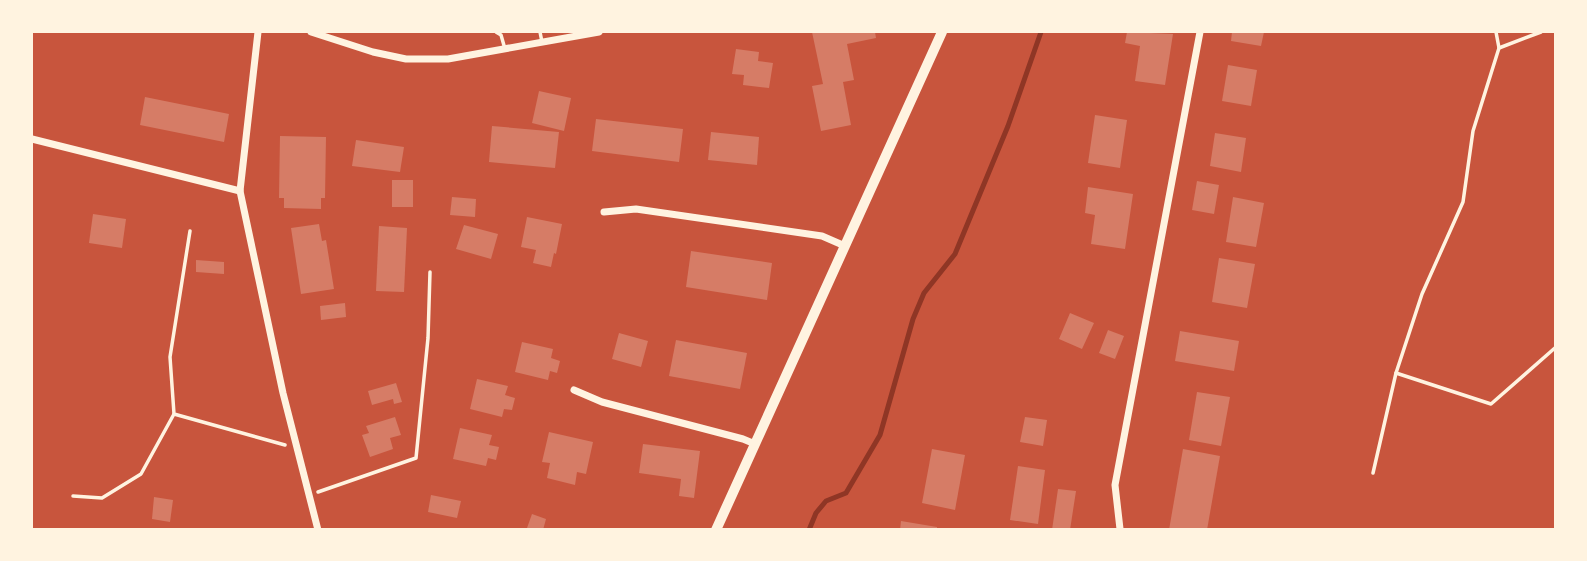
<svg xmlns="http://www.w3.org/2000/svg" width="1587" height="561" font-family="'Fira Sans Condensed',sans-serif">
<rect width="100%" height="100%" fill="#c8553d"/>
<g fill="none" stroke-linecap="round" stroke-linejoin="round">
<path stroke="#8f3625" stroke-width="5" d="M809,530L816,513L826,501L846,493L880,435L913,319L924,293L955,254L1008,126L1041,32"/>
</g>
<g fill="#d67c66">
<path d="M812,32H875L876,38L847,44L854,80L843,82L851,125L821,131L812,86L823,84Z"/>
<path d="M1127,32L1173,34L1165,85L1135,81L1140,46L1125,43Z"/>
<path d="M1232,32H1264L1261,46L1231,41Z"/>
<path d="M736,49L759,52L758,61L773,63L769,88L743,85L744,75L732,74Z"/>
<path d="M1228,65L1257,70L1251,106L1222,101Z"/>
<path d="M539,91L571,98L564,131L532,123Z"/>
<path d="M145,97L229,114L224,142L140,125Z"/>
<path d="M1095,115L1127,120L1120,168L1088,163Z"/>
<path d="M596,119L683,129L679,162L592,151Z"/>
<path d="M492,126L559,132L555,168L489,162Z"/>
<path d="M711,132L759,137L757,165L708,160Z"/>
<path d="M1215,133L1246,138L1241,172L1210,166Z"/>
<path d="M280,136L326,137L325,198H321V209L284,208V198H279Z"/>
<path d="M356,140L404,147L400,172L352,166Z"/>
<rect x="392" y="180" width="21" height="27"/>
<path d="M1197,181L1219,185L1214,214L1192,210Z"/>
<path d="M1088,187L1133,194L1125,249L1091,244L1095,215L1085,213Z"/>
<path d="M452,197L476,199L475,217L450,215Z"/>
<path d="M1233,197L1264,203L1256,247L1226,242Z"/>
<path d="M93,214L126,219L122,248L89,243Z"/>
<path d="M527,217L562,224L556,254L554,253L551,267L533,263L536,250L521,247Z"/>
<path d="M319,224L322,241L326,240L334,289L301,294L291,228Z"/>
<path d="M464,225L498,234L491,259L456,249Z"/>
<path d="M379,226L407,228L404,292L376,291Z"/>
<path d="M691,251L772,263L767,300L686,287Z"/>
<path d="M1219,258L1255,264L1247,308L1212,302Z"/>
<path d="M196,260L224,262V274L196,272Z"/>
<path d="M345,303L346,317L321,320L320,306Z"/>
<path d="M1070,313L1094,323L1082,349L1059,339Z"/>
<path d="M1108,330L1124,336L1115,359L1099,353Z"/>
<path d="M1180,331L1239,341L1234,371L1175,361Z"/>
<path d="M619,333L648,341L641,367L612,359Z"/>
<path d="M676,340L747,353L740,389L669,376Z"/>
<path d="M522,342L553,349L551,358L560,361L557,373L550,371L548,380L515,372Z"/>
<path d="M477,379L508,386L505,395L515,398L512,410L504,409L502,417L470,409Z"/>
<path d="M396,383L402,402L394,404L393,399L372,405L368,391Z"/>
<path d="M1197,392L1230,397L1221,446L1189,440Z"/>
<path d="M395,417L401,435L390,438L393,449L370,457L362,435L369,433L366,426Z"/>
<path d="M1025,417L1047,420L1043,446L1020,442Z"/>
<path d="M460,428L492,435L489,445L499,447L496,460L488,458L486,466L453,459Z"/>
<path d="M549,432L593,442L586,474L577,472L575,485L547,478L550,463L542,462Z"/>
<path d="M643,444L700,451L694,498L679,496L681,479L639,473Z"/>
<path d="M932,449L965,455L955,510L922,503Z"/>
<path d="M1183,449L1220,456L1207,530H1169Z"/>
<path d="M1018,466L1045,470L1038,524L1010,520Z"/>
<path d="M1058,489L1076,491L1070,530H1052Z"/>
<path d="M431,495L461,501L457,518L428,512Z"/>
<path d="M154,497L173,500L170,522L152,519Z"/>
<path d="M532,514L546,519L543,530L527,528Z"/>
<path d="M901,521L937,527V530H900Z"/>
</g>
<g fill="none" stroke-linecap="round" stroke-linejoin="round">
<g stroke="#fff3e0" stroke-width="3.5">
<path d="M1496,32L1499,48"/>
<path d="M190,231L170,357L174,414L285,445"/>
<path d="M1396,373L1491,404L1556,347"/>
<path d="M1373,473L1396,373L1422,294L1463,202L1473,131L1499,48L1541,32"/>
<path d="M318,492L416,458L428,338L430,272"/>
<path d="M73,496L102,498L141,474L174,414"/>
</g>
<g stroke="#fff3e0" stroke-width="3.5">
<path d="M496,32L501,35L505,49"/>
<path d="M540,32L542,42"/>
</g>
<g stroke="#fff3e0" stroke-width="7">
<path d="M258,32L240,191L283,393L318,530"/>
<path d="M311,32L373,52L406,59H448L599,32"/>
<path d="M32,139L240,191"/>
<path d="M604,212L636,209L822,236L845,246"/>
<path d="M574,390L602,402L743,439L755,444"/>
<path d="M1120,529L1115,485L1200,32"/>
</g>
<path stroke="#fff3e0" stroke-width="10" d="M716,530L942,32"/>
</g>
<rect width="1587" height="561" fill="none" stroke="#fff3e0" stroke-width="66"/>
</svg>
